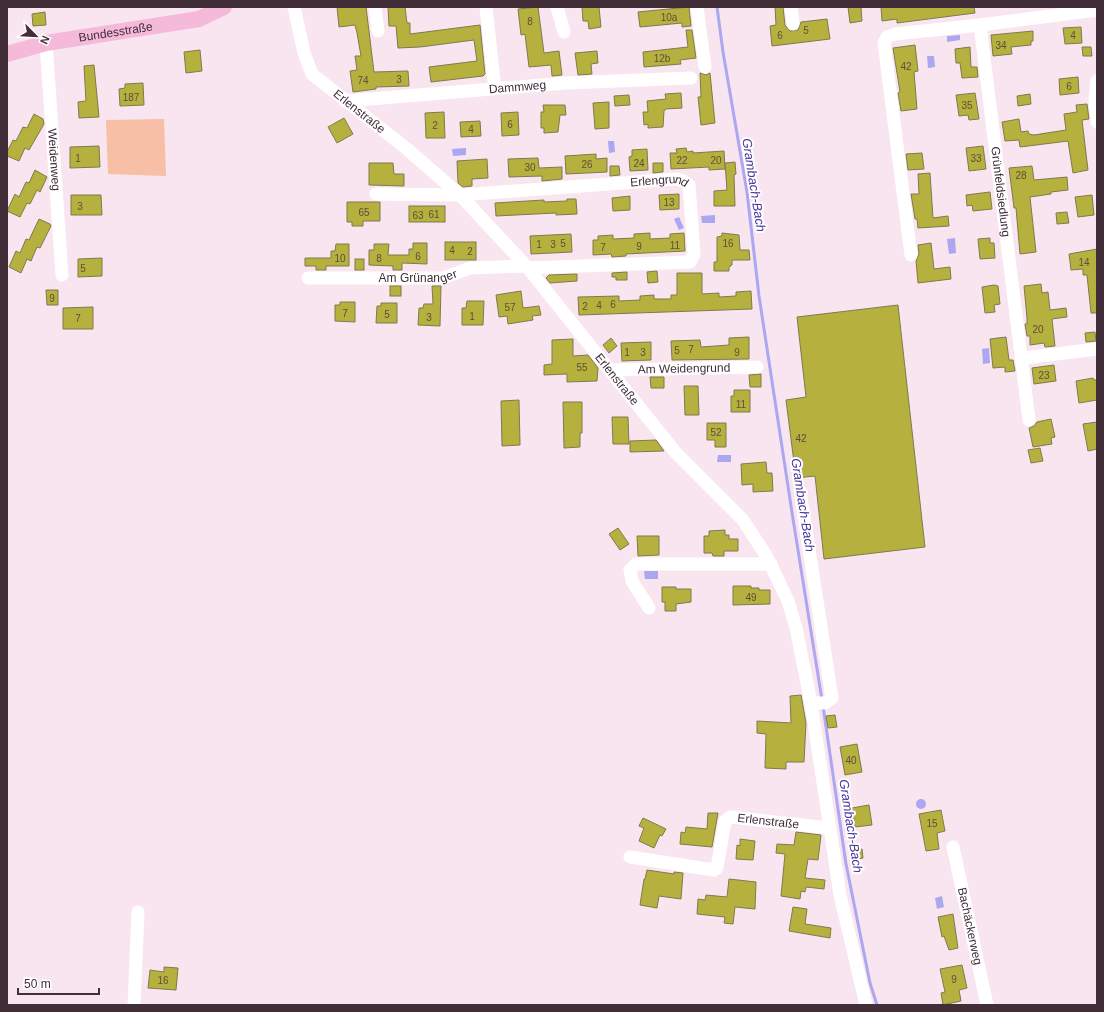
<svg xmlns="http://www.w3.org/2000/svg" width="1104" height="1012" font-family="Arial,sans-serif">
<rect width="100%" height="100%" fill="#f9e5ef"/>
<path fill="#f7bfa5" d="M164,119L166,176L108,174L106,120Z"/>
<g fill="#aba7f1">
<path d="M960,35V40L947,42V36Z"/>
<path d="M927,56H934L935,67L928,68Z"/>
<path d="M608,141H614L615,152L609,153Z"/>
<path d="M466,148V155L453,156L452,149Z"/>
<path d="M715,215V223H702L701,216Z"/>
<path d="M679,217L684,228L679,230L674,219Z"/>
<path d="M955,238L956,253L949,254L947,239Z"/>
<path d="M989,348L990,363L983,364L982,349Z"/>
<path d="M718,455H731V462H717Z"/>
<path d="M644,571H658V579H645Z"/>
<circle cx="921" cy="804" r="5"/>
<path d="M942,896L944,907L937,909L935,898Z"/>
</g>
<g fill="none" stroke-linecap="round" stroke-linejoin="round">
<g stroke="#aba7f1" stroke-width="3">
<path d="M717,7L723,52L747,192L759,296L793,519L822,700"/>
<path d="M823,706L846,864L870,983L877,1005"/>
</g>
</g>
<g fill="#b6b03f" stroke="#7d7b4d">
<path d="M337,7H366L374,72L408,71L409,86L376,87V89L353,92L350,71L357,70L355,56H361L357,33L355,25L339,27Z"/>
<path d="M388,7H405L407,23H410V34L480,25L485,74L483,76L431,82L429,67L477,61L474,40L420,47L398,48L396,26H389Z"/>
<path d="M538,7L544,53L559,51L562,75L552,76L551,65L529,67L525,34L521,35L518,9Z"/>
<path d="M582,7H599L601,27L589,29L588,21H583Z"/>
<path d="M689,7L691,26L682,27V23L640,27L638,12Z"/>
<path d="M775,7H783L785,25L790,31L798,30L801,22L827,19L830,39L772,46L770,26L776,25Z"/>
<path d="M848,7H861L862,21L850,23Z"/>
<path d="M881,7H974L975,13L897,23V19L882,21Z"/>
<path d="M45,12L46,25L33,26L32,14Z"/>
<path d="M1081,27L1082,43L1065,44L1063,28Z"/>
<path d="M686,30H692L696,58L680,60L681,64L644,67L643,52L688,47Z"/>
<path d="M1033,31V41H1031V45L1011,47L1012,54L993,56L991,35Z"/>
<path d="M915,45L918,71L914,72L917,109L901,111L898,93L900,92L893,48Z"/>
<path d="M970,47L971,67H977L978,77L962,78L960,63H956L955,49Z"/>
<path d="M1082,47H1091L1092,56H1083Z"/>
<path d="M200,50L202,71L186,73L184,52Z"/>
<path d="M597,51L598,63L591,64L592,74L578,75L575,53Z"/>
<path d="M94,65L99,117L79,118L78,102L86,101L84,66Z"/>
<path d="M700,73L706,75L710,73L715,123L701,125L698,97H701Z"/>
<path d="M1078,77L1079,93L1060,95L1059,79Z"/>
<path d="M143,83L144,105L120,106L119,89L125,88V84Z"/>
<path d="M681,93L682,108L666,109L664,111L663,127L648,128V124L644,125L643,112H648L647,101L666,99L665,94Z"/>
<path d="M975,93L979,119L969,120L968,115L959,116L956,95Z"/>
<path d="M1030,94L1031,104L1018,106L1017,96Z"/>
<path d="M629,95L630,105L615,106L614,96Z"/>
<path d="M609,102V128L595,129L593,103Z"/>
<path d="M1087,104L1089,119L1082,120L1088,170L1073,173L1068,141L1020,147L1019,140L1005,141L1002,122L1019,119L1021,132L1028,131L1029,134L1034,135L1066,130L1064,114L1077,112L1076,105Z"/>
<path d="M543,105H565L566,115H560L558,132L544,133V128H541V112H544Z"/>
<path d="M444,112L445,138H426L425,113Z"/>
<path d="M518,112L519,135L502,136L501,113Z"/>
<path d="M34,114L43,119L44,124L29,150L25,148L19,161L7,156V152L13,140L16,141L23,127L27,128Z"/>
<path d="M344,118L353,134L337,143L328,127Z"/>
<path d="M480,121L481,136L461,137L460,122Z"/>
<path d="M99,146L100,167L70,168V147Z"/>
<path d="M983,146L986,169L969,171L966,148Z"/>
<path d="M686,148L687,152L693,151V153L724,151L725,169L709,170V167L671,169L670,153H677L676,149Z"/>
<path d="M647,149L648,170L630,171L629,157L632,156V150Z"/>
<path d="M922,153L924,169L908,170L906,154Z"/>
<path d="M596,154V159L607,158V172L566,174L565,156Z"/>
<path d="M538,158L539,168L562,167V179L542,181V176L509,177L508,159Z"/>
<path d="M487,159L488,178L472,179V186L463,187L458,183L457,161Z"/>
<path d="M735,162L736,174L734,175L735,206H714V191L727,190L725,163Z"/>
<path d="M369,163H393L394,174H404V186L369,185Z"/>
<path d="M653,163H663V172L653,173Z"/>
<path d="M610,166H619L620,175L610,176Z"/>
<path d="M1032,166L1034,180L1067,177L1068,190L1051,192V194L1030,197L1036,252L1020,254L1016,208H1014L1009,168Z"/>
<path d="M35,170L47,177L40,192L37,190L30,204L27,203L20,217L7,211L15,194L19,197L26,182L29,183Z"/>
<path d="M930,173L933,218L948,216L949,226L918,228L917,219H915L911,194H919L918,174Z"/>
<path d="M990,192L992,209L973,211L972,205L967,206L966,195Z"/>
<path d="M679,194V209L660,210L659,195Z"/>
<path d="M71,195H101L102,215H71Z"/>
<path d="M1092,195L1094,215L1078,217L1075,197Z"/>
<path d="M630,196V210L613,211L612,198Z"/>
<path d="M567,199H576L577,214L556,215V213L496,216L495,203L544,200V202L567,201Z"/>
<path d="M347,202H380V221H363V226H352V222H347Z"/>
<rect x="409" y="206" width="36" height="16"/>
<path d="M1067,212L1069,223L1057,224L1056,213Z"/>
<path d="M39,219L50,224L51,226L40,248L37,247L31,261L27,259L21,273L9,267L16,251L20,253L26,239L29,240Z"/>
<path d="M650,233V239L670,238V234L684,233L685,251L626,254V256L612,257L611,254L593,255V240H598V236L613,235V239L634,238V234Z"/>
<path d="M722,233L739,235L740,250H749L750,260H732V265L729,267V271H714V262H717V237L722,236Z"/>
<path d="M571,234L572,252L531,254L530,236Z"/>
<path d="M990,238V243H994L995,258L980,259L978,239Z"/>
<rect x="445" y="242" width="31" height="18"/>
<path d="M413,243H427V264L402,263V270H393V266L369,265V250H374V244H389L388,255H409V249H413Z"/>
<path d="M931,243L934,269L950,267L951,279L918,283L916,261L919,254L918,245Z"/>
<path d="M336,244H349V266H326V270H316V266H305V258H331V251H335Z"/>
<path d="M1097,249V313H1091L1087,275H1083V269L1071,270L1069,254Z"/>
<path d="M102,258V276L78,277V259Z"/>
<rect x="355" y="259" width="9" height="11"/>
<path d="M657,271L658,282L648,283L647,272Z"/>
<path d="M627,272V280H616V277H612V273Z"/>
<path d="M677,273H702V294L719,293V297L736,296V292L751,291L752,309L579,315L578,297L619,296V301L640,300V296L654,295V299H671V295H677Z"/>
<path d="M577,274V281L550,283L546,278L549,275Z"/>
<path d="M1041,284L1042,293L1048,292L1050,310L1066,308L1067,317L1052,319L1055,346L1045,347L1044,343L1030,345V336H1027L1025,324H1027V318L1024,286Z"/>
<path d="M994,285L998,286L1000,304L994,305L995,312L985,313L982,287Z"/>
<rect x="390" y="286" width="11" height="10"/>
<path d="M432,286H441L440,326L418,325L419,308H423L424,304H433Z"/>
<path d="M46,290H58V305H47Z"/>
<path d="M521,291L523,308L539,306L541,315L532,316L533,320L508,324L507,316L499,317L496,295Z"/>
<path d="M467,301H484L483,325H462V308H466Z"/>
<path d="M340,302H355V322L335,321V305H340Z"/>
<path d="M381,303H397V323H376L377,306H381Z"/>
<path d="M898,305L925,547L824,559L815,476L796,478L786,400L806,397L797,317Z"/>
<path d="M93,307V329H63V308Z"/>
<path d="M1095,332L1096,341L1086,342L1085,333Z"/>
<path d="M749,337V359L672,360L671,341L700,340L701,347L729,345V338Z"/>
<path d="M1006,337L1009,360H1013L1015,371L1005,372V367L993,368L990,339Z"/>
<path d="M611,338L617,346L609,353L603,345Z"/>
<path d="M573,339V356L588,355L598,368L597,381L567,382V374L544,375V365L552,364V340Z"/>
<path d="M651,342V360L622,361L621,343Z"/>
<path d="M1054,365L1056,381L1034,384L1032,368Z"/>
<path d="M761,374V387H750L749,375Z"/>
<path d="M650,377H664V388H651Z"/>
<path d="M1093,378L1094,380H1097V400L1079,403L1076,381Z"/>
<path d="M684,386H698L699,415H685Z"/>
<path d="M734,390H750V412H731V396H734Z"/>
<path d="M519,400L520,445L502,446L501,401Z"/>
<path d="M563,402H582V433H580V447L564,448Z"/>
<path d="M612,417H628L629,444H613Z"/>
<path d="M1051,419L1055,437L1051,438L1052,444L1033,447L1029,428L1034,426L1037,422Z"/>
<path d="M1097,422V449L1088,451L1083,424Z"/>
<path d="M707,423H726V447H715V440H707Z"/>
<path d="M656,440L664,451L630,452V441Z"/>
<path d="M1040,448L1043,461L1031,463L1028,450Z"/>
<path d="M766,462L767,473H772L773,491L753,492V484L742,485L741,464Z"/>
<path d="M618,528L629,544L620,550L609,534Z"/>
<path d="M725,530V535H729V539H738V551H724V556H713L712,553H704V536H709V531Z"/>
<path d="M637,536H659V555L638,556Z"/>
<path d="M733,586H751V588H759V590H770V604L733,605Z"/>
<path d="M662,587H676V589H691V602L676,604V611H665V602H662Z"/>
<path d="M801,695L806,723L804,762H786V769L765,768L766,734L757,733V721L791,723L790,696Z"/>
<path d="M835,715L837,727L828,728L826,716Z"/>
<path d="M857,744L862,772L845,775L840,747Z"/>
<path d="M869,805L872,825L855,827L852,808Z"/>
<path d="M941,810L945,831L937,833L939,849L926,851L919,814Z"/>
<path d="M708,813H718L712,847L680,844L681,832L685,833L686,827L707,829Z"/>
<path d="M643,818L666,829L662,836L660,835L654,848L639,841L644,828L639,826Z"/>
<path d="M796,832L821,835L818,860L808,859L805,878L825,880L824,889L806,887L805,892L801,891L800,899L781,896L785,854L776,853L777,844L794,845Z"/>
<path d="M740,839L755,841L753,860L736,859L737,845L740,846Z"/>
<path d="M862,849L863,858L852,860L851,851Z"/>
<path d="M647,870L674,874V872L683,873L681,899L659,896L657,908L640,905L644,879H645Z"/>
<path d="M729,879L756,882L755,909L735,907L733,924L724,923L725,917L697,914L698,899L705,900L706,895L727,897Z"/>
<path d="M793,907L807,909L805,924L831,928L830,938L789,931Z"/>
<path d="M953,914L958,948L949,950L944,936L942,937L938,917Z"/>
<path d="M962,965L967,988L959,990L961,1001L943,1005L941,993L945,992L940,969Z"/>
<path d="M164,967L178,968L176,990L148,988L150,970L164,972Z"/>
</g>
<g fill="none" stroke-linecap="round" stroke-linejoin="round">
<g stroke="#fff" stroke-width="13">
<path id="s1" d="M294,7L304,53L312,74L407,149L460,195L528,268L676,453L743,520L767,557L788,601L796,628L811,703L840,895L866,1005"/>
<path d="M375,7L378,31"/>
<path d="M486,7L494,81"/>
<path d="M557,7L564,32"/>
<path d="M697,7L705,67"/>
<path d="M791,7L793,24"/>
<path id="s2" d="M980,25L1029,420"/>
<path id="s3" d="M46,43L62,275"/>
<path d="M1097,81L1095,101L1097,122"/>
<path id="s4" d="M345,101L566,83L691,78"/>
<path id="s5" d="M376,194L460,195L676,179L683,181L689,185L694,254L690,262L528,268"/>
<path d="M911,255L884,43L887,37L895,34L980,25L1097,10"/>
<path id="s6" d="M308,278H443L470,268L525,266"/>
<path d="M1023,358L1097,349"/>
<path id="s7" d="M611,370L757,367"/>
<path d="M800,491L832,698L825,703H811"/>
<path d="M649,608L632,581L630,570L636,564H771"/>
<path id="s8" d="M953,847L987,1005"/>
<path id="s9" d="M630,857L714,870L717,868L725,821L731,817L829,828"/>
<path d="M134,1005L138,912"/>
</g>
<path stroke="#f5b9da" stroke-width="16" id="s10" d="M7,54L46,43L199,19L224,7"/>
</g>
<g text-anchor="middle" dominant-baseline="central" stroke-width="4" stroke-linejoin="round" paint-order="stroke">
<g font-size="10" fill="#5e4e3a">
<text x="669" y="17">10a</text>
<text x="530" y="21">8</text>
<text x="806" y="30">5</text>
<text x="780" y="35">6</text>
<text x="1073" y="35">4</text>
<text x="1001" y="45">34</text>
<text x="662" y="58">12b</text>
<text x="906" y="66">42</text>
<text x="399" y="79">3</text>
<text x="363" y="80">74</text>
<text x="1069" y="86">6</text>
<text x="131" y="97">187</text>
<text x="967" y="105">35</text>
<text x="510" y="124">6</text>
<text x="435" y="125">2</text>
<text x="471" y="129">4</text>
<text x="78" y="158">1</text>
<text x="976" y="158">33</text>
<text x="682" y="160">22</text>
<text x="716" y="160">20</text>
<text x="639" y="163">24</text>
<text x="587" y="164">26</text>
<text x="530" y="167">30</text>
<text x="1021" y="175">28</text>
<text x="669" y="202">13</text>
<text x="80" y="206">3</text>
<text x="364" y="212">65</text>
<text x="434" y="214">61</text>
<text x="418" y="215">63</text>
<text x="563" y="243">5</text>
<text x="728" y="243">16</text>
<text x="539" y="244">1</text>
<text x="553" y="244">3</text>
<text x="675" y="245">11</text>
<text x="639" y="246">9</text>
<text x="603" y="247">7</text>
<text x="452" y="250">4</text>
<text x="470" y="251">2</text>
<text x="418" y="256">6</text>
<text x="340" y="258">10</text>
<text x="379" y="258">8</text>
<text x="1084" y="262">14</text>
<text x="83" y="268">5</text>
<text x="52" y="298">9</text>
<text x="613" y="304">6</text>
<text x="599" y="305">4</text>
<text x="585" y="306">2</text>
<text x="510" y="307">57</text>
<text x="345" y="313">7</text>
<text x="387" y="314">5</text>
<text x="472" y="316">1</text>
<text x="429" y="317">3</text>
<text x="78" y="318">7</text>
<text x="1038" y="329">20</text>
<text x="691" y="349">7</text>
<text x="677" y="350">5</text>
<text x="627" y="352">1</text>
<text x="643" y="352">3</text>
<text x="737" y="352">9</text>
<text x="582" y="367">55</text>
<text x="1044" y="375">23</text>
<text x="741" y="404">11</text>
<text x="716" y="432">52</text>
<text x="801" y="438">42</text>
<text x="751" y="597">49</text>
<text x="851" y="760">40</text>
<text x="932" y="823">15</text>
<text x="954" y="979">9</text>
<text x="163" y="980">16</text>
</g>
<g font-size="12" fill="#412e38" stroke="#fff">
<text stroke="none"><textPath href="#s10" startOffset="111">Bundesstraße</textPath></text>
<text stroke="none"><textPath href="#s4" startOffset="173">Dammweg</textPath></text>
<text stroke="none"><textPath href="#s1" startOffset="130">Erlenstraße</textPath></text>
<text stroke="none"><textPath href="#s3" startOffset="117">Weidenweg</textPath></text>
<text stroke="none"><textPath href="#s5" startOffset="284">Erlengrund</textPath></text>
<text stroke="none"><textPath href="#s2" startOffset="168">Grünfeldsiedlung</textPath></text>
<text stroke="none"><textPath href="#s6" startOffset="110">Am Grünanger</textPath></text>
<text stroke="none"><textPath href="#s7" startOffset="73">Am Weidengrund</textPath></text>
<text stroke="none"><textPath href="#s1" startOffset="503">Erlenstraße</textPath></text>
<text stroke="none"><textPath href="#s9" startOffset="181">Erlenstraße</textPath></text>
<text stroke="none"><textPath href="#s8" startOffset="81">Bachäckerweg</textPath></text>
</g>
<g font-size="13" font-style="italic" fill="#49339c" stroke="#fff">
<text transform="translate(754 185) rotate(81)">Grambach-Bach</text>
<text transform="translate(803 505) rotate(81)">Grambach-Bach</text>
<text transform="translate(851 826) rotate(81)">Grambach-Bach</text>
</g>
</g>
<rect width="1104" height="1012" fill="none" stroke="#412e38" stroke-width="16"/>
<g transform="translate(36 36) rotate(114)" stroke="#ffffff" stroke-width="3" paint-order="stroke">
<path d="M0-3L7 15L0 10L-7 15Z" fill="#412e38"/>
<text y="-6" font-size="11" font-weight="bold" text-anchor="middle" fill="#412e38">N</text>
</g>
<path d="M18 988v6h81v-6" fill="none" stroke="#412e38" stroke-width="2"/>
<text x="24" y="988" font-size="12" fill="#412e38" stroke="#ffffff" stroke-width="3" paint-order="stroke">50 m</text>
</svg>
